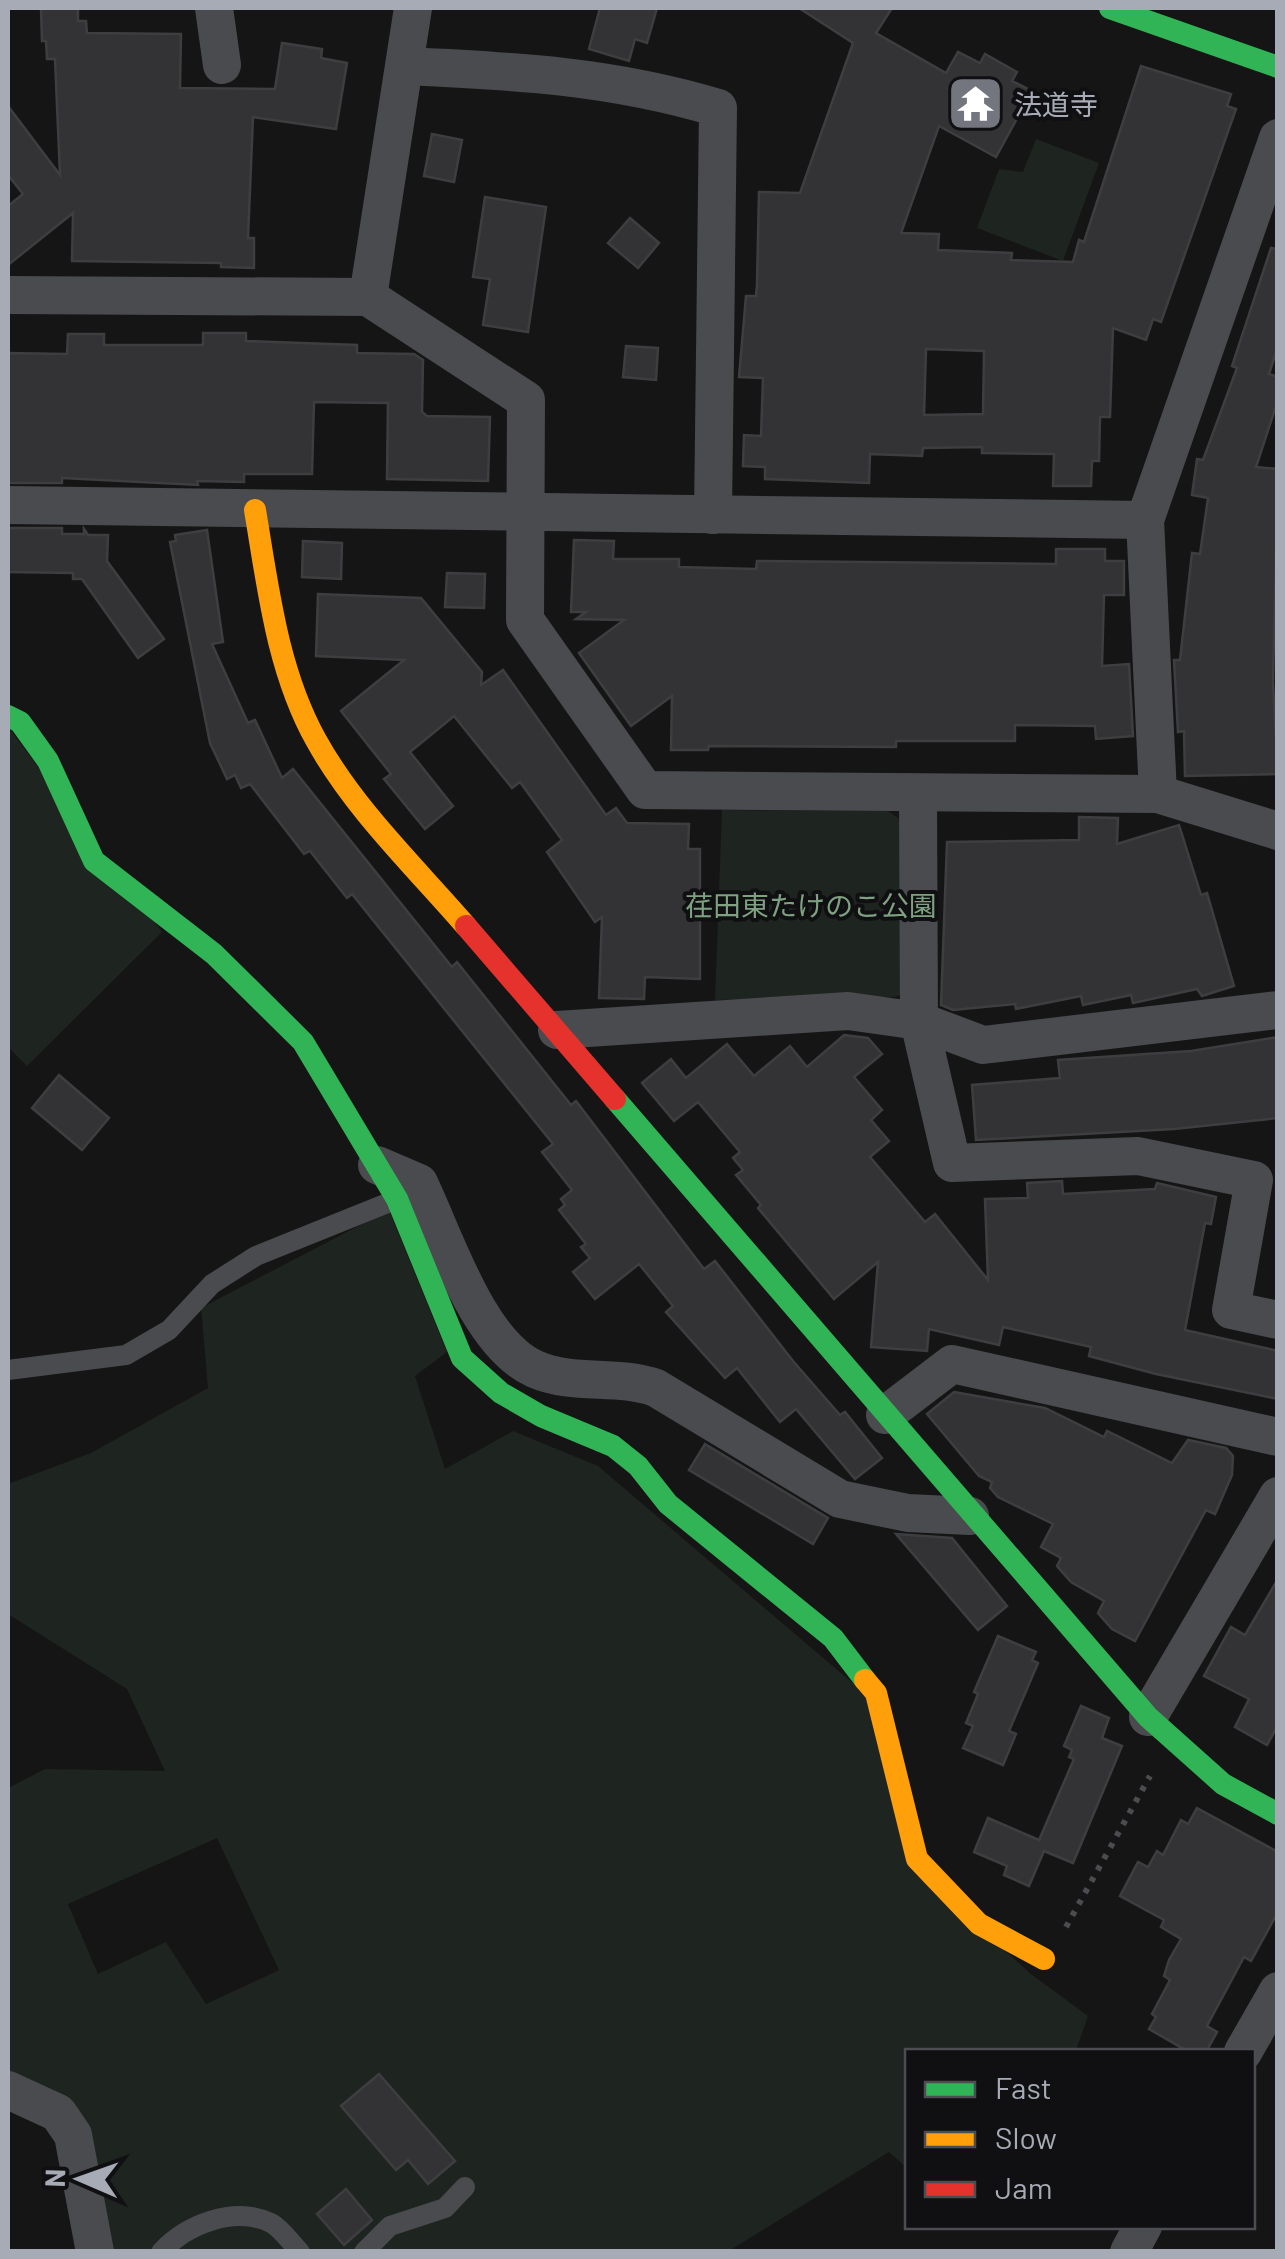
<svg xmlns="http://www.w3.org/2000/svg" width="1285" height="2259" font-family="Barlow,'Noto Sans JP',sans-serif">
<rect width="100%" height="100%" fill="#151515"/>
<g fill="#1e241f" fill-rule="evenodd">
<path d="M1036,139L1099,163L1063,261L977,228L999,169L1023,172Z"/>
<path d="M8,727L162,932L27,1066L8,1047Z"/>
<path d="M722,810L888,811L898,818L903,831L904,993L895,997L715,1000Z"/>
<path d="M389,1210L447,1352L415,1376L445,1469L513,1431L598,1466L869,1697L913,1867L1031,1974L1088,2016L1076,2051L908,2052L907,2168L889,2152L729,2251H108L86,2146L8,2074V1788L45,1769L165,1771L127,1689L8,1614V1484L91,1453L208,1388L201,1308ZM217,1838L279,1970L206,2004L166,1942L98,1974L68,1904Z"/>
</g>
<g fill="#333335" stroke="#3e3e41" stroke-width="2.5" fill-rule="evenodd">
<path d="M78,8V21H86L87,33L181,34L180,88L275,89L282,43L322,49L321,58L347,63L336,129L253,117L248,238H254V268L221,267V263L72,261L73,213L8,265V206L23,194L8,175V106L60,175L55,59H47L46,41H42L41,9Z"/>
<path d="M600,8H657L647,43L635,39L629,61L589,49Z"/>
<path d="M799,8H892L876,33L946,73L958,52L980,63L985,54L1017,72L1012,81L1032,91L996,157L939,126L901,233L939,234L938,250L1012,253L1011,260L1073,262L1079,240L1084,242L1141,66L1231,94L1227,106L1236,109L1161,322L1153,319L1146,340L1113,328L1110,417H1100L1099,461H1092L1091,486H1053L1054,454L982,453V447L923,448L922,456L870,454L869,483L765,479V467L743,466L744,435L761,436L763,378L739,377L746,296H756L757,285L759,192L800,193L853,43ZM926,349L984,351L983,414L924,415Z"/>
<path d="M432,134L462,140L454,182L424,176Z"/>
<path d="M485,197L546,207L528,332L483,325L490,279L473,277Z"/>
<path d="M630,218L659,243L638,268L608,243Z"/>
<path d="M1271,248L1278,249V346L1269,374L1278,377V400L1256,467L1278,469L1273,682L1278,774L1185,776L1184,731L1178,732L1174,660H1180L1192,553L1200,554L1208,498L1192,495L1197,459L1203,460L1237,368L1232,366Z"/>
<path d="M203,333H246V341L357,345V353L414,354L423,360L422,412L427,416L490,417L488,481L387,479L388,403L314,402L312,474H244V482L197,481L198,485L62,478V483H8V353L67,354L68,334H104V345H203Z"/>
<path d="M626,346L658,348L656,380L623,377Z"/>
<path d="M8,528H62V534H84V529L88,535H108L107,561L164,639L138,658L82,579H73V573L8,572Z"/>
<path d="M207,530L223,642L212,644L248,723L255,720L282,778L293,769L452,967L457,962L571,1105L576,1101L704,1269L715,1261L793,1361L840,1415L845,1412L882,1458L855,1479L796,1409L780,1422L737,1368L725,1378L666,1312L673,1306L639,1264L595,1299L573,1272L590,1258L581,1247L586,1244L559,1210L565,1205L561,1199L572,1190L542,1152L553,1144L352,894L347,898L310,851L304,854L250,784L241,788L235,775L227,779L210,743L170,542L176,541L175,535Z"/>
<path d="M574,540L614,541L613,559H679V567L756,569L757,561L1056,564V549H1105V561H1124V595H1104L1102,666L1129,664L1133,736L1096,739L1095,726L1015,725V741H896V747L709,746L708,750H671L672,696L631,726L579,653L624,620L576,619L586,612H571Z"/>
<path d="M303,541L342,543L341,579L302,577Z"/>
<path d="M447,573L485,574L484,608L445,607Z"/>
<path d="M318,594L421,598L482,672L481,685L503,670L606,815L616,808L627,823L689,824L688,849H700V979L645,977L644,999L599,998L602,917L595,922L547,852L562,840L520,782L512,788L454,716L410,752L453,806L425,829L384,779L391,774L341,711L404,660L316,656Z"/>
<path d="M1079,817L1118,818L1117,844L1179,825L1201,895L1207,893L1234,986L1202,996L1197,989L1133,1003L1131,995L1083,1005L1081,996L1016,1009L1015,1004L953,1010L941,1005L947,842L1079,840Z"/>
<path d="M844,1035L868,1038L882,1054L854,1077L882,1110L871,1120L889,1141L870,1157L925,1222L935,1214L988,1280L985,1199L1028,1198L1027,1183L1062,1181L1063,1194L1155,1189L1157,1183L1216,1197L1211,1224L1205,1223L1185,1330L1278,1351V1399L1156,1374L1089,1356L1091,1347L1003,1327L999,1345L929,1329L927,1351L871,1347L878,1262L834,1299L758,1208L761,1205L736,1175L743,1170L733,1158L740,1152L698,1102L674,1121L642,1083L671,1059L686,1078L727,1044L754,1076L790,1046L807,1067Z"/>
<path d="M1278,1037V1118L1174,1129L976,1140L972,1085L1060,1078L1058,1060L1191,1051Z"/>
<path d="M59,1075L109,1118L82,1150L32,1108Z"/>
<path d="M954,1392L1045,1408L1104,1437L1107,1431L1172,1463L1188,1440L1226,1448L1233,1456L1232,1475L1215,1514L1206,1510L1135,1641L1112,1629L1098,1613L1104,1601L1071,1582L1057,1566L1061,1558L1041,1547L1053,1524L998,1497L990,1488L992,1482L979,1476L927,1414Z"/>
<path d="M705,1444L828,1518L813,1544L689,1470Z"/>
<path d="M896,1534L952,1538L1007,1606L978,1630Z"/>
<path d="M1278,1579V1725L1267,1745L1235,1727L1249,1699L1204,1676L1231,1627L1245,1635Z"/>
<path d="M998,1636L1036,1652L1032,1660L1038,1663L1009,1731L1016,1734L1003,1765L963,1748L973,1726L966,1723L978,1694L974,1692Z"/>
<path d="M1081,1706L1109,1718L1102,1738L1122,1746L1073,1863L1044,1851L1029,1886L1004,1875L1007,1866L974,1852L988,1818L1039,1840L1074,1759L1069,1757L1072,1750L1064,1746Z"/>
<path d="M1197,1808L1278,1852V1912L1251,1961L1244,1957L1207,2026L1217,2032L1206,2052H1189L1149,2029L1156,2017L1152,2014L1170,1980L1164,1976L1169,1960L1181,1939L1161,1927L1164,1920L1120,1896L1138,1862L1148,1867L1157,1851L1163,1855L1181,1820L1188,1824Z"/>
<path d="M379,2074L455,2161L428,2184L408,2160L396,2170L341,2106Z"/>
<path d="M346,2189L372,2220L344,2245L317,2214Z"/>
</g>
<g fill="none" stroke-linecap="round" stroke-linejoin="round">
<path stroke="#4b4c50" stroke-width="6" stroke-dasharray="5 8" stroke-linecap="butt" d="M1066,1927L1150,1776"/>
<g stroke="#4a4b4e" stroke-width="20">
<path d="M8,1370L126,1355L169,1330L212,1284L256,1256L395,1200"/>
<path d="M161,2252C186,2225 234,2205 271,2223C281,2228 291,2243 300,2252"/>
<path d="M364,2252L390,2226L445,2208L465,2187"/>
</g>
<g stroke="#4a4b4e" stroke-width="38">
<path d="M214,8L222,65"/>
<path d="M413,8L368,297L526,400L525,620L645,790L1158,794L1278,831"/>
<path d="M406,66C515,71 612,76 718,108L713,515"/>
<path d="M8,295L368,297"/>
<path d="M8,505L1145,520L1278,138"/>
<path d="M1145,520L1158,794"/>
<path d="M918,793L919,1021L952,1163L1138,1156L1254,1180L1231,1310L1278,1320"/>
<path d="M557,1030L848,1011L919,1021L983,1045L1278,1010"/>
<path d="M377,1165L419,1183C445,1237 478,1344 535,1369C573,1386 617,1374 656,1388L840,1499L908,1513L970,1516"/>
<path d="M885,1415L952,1364L1278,1437"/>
<path d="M1148,1717L1278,1496"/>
<path d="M1243,2052L1278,1991"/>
<path d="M8,2090L58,2113L73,2135L95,2252"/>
<path d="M1129,2252L1143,2226"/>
</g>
<g stroke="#30b455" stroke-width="22">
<path d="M1110,8L1278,67"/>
<path d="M8,716L20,722L48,761L94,861L214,954L303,1042L397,1199L462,1358L501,1393L541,1416L613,1446L638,1466L668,1504L833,1638L865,1680"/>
<path d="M615,1099L1148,1717L1223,1784L1278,1814"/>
</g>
<g stroke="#ff9f0a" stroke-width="22">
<path d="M255,510C268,587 277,670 316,740C354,809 415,867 466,926"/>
<path d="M865,1680L876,1693L917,1859L979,1924L1044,1959"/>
</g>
<path stroke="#e5322d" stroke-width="22" d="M466,926L615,1099"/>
</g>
<defs>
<symbol id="temple-square" viewBox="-11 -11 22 22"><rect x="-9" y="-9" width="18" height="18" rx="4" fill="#73767e" stroke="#100f11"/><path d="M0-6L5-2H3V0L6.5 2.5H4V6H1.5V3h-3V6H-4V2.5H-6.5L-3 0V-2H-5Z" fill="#fff"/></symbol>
</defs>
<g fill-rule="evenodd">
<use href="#temple-square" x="944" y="72" width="63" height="63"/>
</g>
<g text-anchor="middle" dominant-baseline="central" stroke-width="8" stroke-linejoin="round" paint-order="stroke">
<g font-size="28" fill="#a6abb6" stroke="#100f11" text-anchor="start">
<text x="1014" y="104">法道寺</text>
</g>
<g font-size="28" fill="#7ea181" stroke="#100f11">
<text x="811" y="905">荏田東たけのこ公園</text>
</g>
</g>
<rect width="1285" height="2259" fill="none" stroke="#a6abb6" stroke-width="20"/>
<rect x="905" y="2049" width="350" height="180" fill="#100f11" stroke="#4c4d53" stroke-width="2.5"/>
<rect x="925" y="2082" width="50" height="15" fill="#30b455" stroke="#4c4d53" stroke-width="2.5"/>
<text x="995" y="2099" font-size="30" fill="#a6abb6">Fast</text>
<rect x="925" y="2132" width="50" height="15" fill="#ff9f0a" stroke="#4c4d53" stroke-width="2.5"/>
<text x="995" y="2149" font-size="30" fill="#a6abb6">Slow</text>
<rect x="925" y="2182" width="50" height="15" fill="#e5322d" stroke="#4c4d53" stroke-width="2.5"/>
<text x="995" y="2199" font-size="30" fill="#a6abb6">Jam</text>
<g transform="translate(80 2179) rotate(272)" stroke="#100f11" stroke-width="8" paint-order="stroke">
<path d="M0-8L18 38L0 25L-18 38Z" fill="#a6abb6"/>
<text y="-15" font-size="28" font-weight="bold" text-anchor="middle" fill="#a6abb6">N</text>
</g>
</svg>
